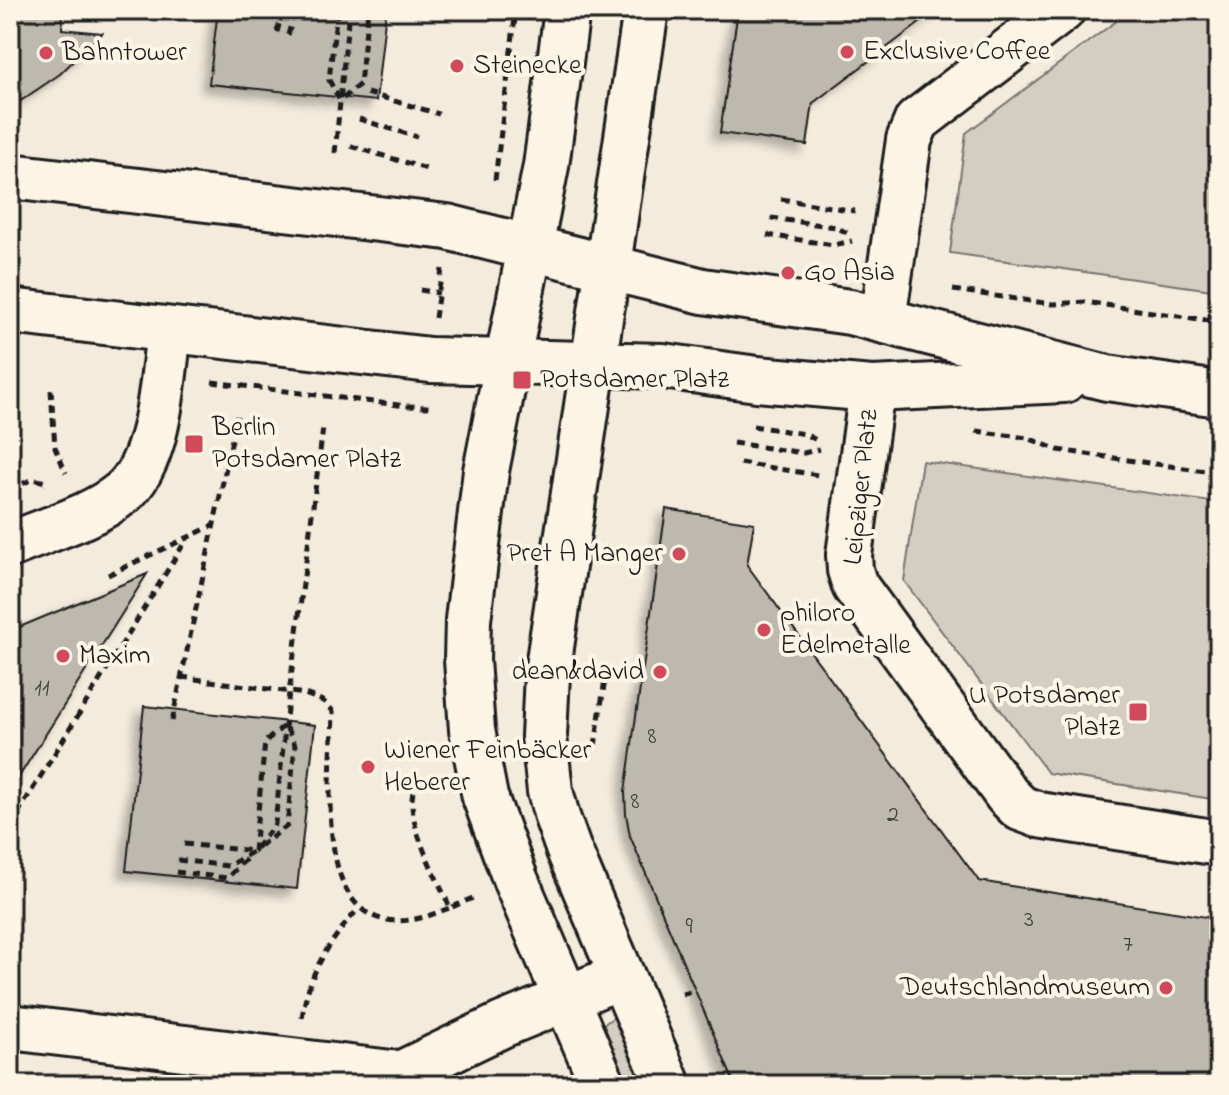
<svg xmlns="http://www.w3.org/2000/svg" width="1229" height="1095" font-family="'Indie Flower',sans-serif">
<defs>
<filter id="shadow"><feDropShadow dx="-7" dy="7" stdDeviation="4" flood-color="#0004"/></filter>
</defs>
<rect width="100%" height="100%" fill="#f3ecdd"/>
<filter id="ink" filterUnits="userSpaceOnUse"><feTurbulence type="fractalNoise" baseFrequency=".0125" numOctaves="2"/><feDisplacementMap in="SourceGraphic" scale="16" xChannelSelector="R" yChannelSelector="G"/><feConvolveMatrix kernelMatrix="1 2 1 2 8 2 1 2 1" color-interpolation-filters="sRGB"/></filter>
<g filter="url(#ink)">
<g fill="#d3cec1" stroke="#78756e" stroke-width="2">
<path d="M1131,10H1219V291L950,253L966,133Z"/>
<path d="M922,461L1219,503V750L1212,799L1048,773L904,581Z"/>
<path d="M613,1018H616L647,1085H624L601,1026Z"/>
</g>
<g fill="#beb9ae" stroke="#1c1c1c" stroke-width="2" filter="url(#shadow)">
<path d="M10,10H63L62,29L102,33L60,74L10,108Z"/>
<path d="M218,10H386L376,101L209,84Z"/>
<path d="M738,10H937L813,103L807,145L720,133Z"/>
<path d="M666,509L754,523L747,565L979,881L1219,919V1085H735L630,836L626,814L625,792Z"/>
<path d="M147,574L10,791V631Z"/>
<path d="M144,706L315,725L297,889L126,871Z"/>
</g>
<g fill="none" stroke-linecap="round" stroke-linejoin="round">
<defs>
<g id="minor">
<path d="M883,320L909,140L917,121L1062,10"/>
<path d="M872,389L849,555L850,570L855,586L1007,795L1020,808L1039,815L1219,843"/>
<path d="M10,545C45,530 93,517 122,493C160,462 163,376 169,330"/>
<path d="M10,1027L400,1074L502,1025L621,976"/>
</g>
<g id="major">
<path d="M567,10L546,166L486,471L468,620L467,660L472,730L485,797L516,881L603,1085"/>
<path d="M646,10L547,674L544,736L550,791L557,817L568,848L668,1085"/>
<path d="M10,176L447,227L703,291L850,312L1107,378L1219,394"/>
<path d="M10,311L430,360L663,366L757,379L872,389L1064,380"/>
</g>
</defs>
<use href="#minor" stroke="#1c1c1c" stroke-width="50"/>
<use href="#major" stroke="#1c1c1c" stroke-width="50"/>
<g stroke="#1c1c1c" stroke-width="5" stroke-dasharray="8 6" stroke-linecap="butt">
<path d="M337,10L329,80L340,101L360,84L368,10"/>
<path d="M263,11V10"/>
<path d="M277,32L283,10"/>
<path d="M288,35L295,10"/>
<path d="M367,93L439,114"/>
<path d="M359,119L417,137"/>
<path d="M351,146L427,169"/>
<path d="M335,153L349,10"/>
<path d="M495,180L516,10"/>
<path d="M781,199L855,211"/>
<path d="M771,218L836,227L851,235"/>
<path d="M767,235L834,245L852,241"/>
<path d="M420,290L439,293"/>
<path d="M953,290L1052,304L1085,302L1219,322"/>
<path d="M435,318L442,269"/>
<path d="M212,382L406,406L429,407"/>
<path d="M51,390L55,447L66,473"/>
<path d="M753,426L805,434L820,442"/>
<path d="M976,431L1028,438L1058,450L1219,473"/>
<path d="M733,443L804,453L819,449"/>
<path d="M740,463L818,475"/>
<path d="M10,489L33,479L46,482L44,485"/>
<path d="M108,575L214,525"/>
<path d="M181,677L305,694L323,701L333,711C332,776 307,945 420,918C430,916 440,911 450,908"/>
<path d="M172,721L237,416"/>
<path d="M595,746L607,666"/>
<path d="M413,792C406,825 437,876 450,908L475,897"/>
<path d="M10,826L188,537"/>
<path d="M184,844L254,851L265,742L285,725L295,745L287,826L260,846"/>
<path d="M178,860L228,866L254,851L275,824L287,709L323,428"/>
<path d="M176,872L227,878L247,858"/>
<path d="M682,994L695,991"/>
<path d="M302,1018C308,973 329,942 359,908"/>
</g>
<use href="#minor" stroke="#fcf5e5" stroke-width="44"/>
<use href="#major" stroke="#fcf5e5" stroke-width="44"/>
</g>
</g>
<g fill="#d1495b" stroke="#fcf5e5" stroke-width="3">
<circle cx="847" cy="52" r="8"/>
<circle cx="46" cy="53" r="8"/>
<circle cx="457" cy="66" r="8"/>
<circle cx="788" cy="273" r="8"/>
<rect x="512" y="370" width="20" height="20" rx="4"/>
<rect x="184" y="434" width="20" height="20" rx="4"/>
<circle cx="679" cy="554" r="8"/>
<circle cx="764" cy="630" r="8"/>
<circle cx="63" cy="656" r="8"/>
<circle cx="660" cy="672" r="8"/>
<rect x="1128" y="702" width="20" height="20" rx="4"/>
<circle cx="368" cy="767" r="8"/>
<circle cx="1166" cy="988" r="8"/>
</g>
<g text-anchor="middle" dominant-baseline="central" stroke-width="8" stroke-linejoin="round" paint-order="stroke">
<g font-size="24" fill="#444340">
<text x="42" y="689">11</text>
<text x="652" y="737">8</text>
<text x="635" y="802">8</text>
<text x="893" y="815">2</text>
<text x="1029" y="920">3</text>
<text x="689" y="927">9</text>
<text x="1128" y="945">7</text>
</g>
<g font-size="28" fill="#1c1c1c" stroke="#fcf5e5" text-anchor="start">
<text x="863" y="52">Exclusive Coffee</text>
<text x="62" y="53">Bahntower</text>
<text x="473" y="66">Steinecke</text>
<text x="804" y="273">Go Asia</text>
<text x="540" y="380">Potsdamer Platz</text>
<text x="212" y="428">Berlin<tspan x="212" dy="32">Potsdamer Platz</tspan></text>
<text x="663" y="554" text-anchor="end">Pret A Manger</text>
<text x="780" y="614">philoro<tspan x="780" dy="32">Edelmetalle</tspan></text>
<text x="79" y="656">Maxim</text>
<text x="644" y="672" text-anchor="end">dean&amp;david</text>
<text x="1120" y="696" text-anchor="end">U Potsdamer<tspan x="1120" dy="32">Platz</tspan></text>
<text x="384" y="751">Wiener Feinbäcker<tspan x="384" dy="32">Heberer</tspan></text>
<text x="1150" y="988" text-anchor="end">Deutschlandmuseum</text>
</g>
<g font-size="28" fill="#1c1c1c" stroke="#fcf5e5">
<text transform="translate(862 487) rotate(-84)">Leipziger Platz</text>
</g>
</g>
<rect width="1229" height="1095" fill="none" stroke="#fcf5e5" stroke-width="40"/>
<rect x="20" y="20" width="1189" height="1055" fill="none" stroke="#1c1c1c" stroke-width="3" filter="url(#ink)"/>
</svg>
